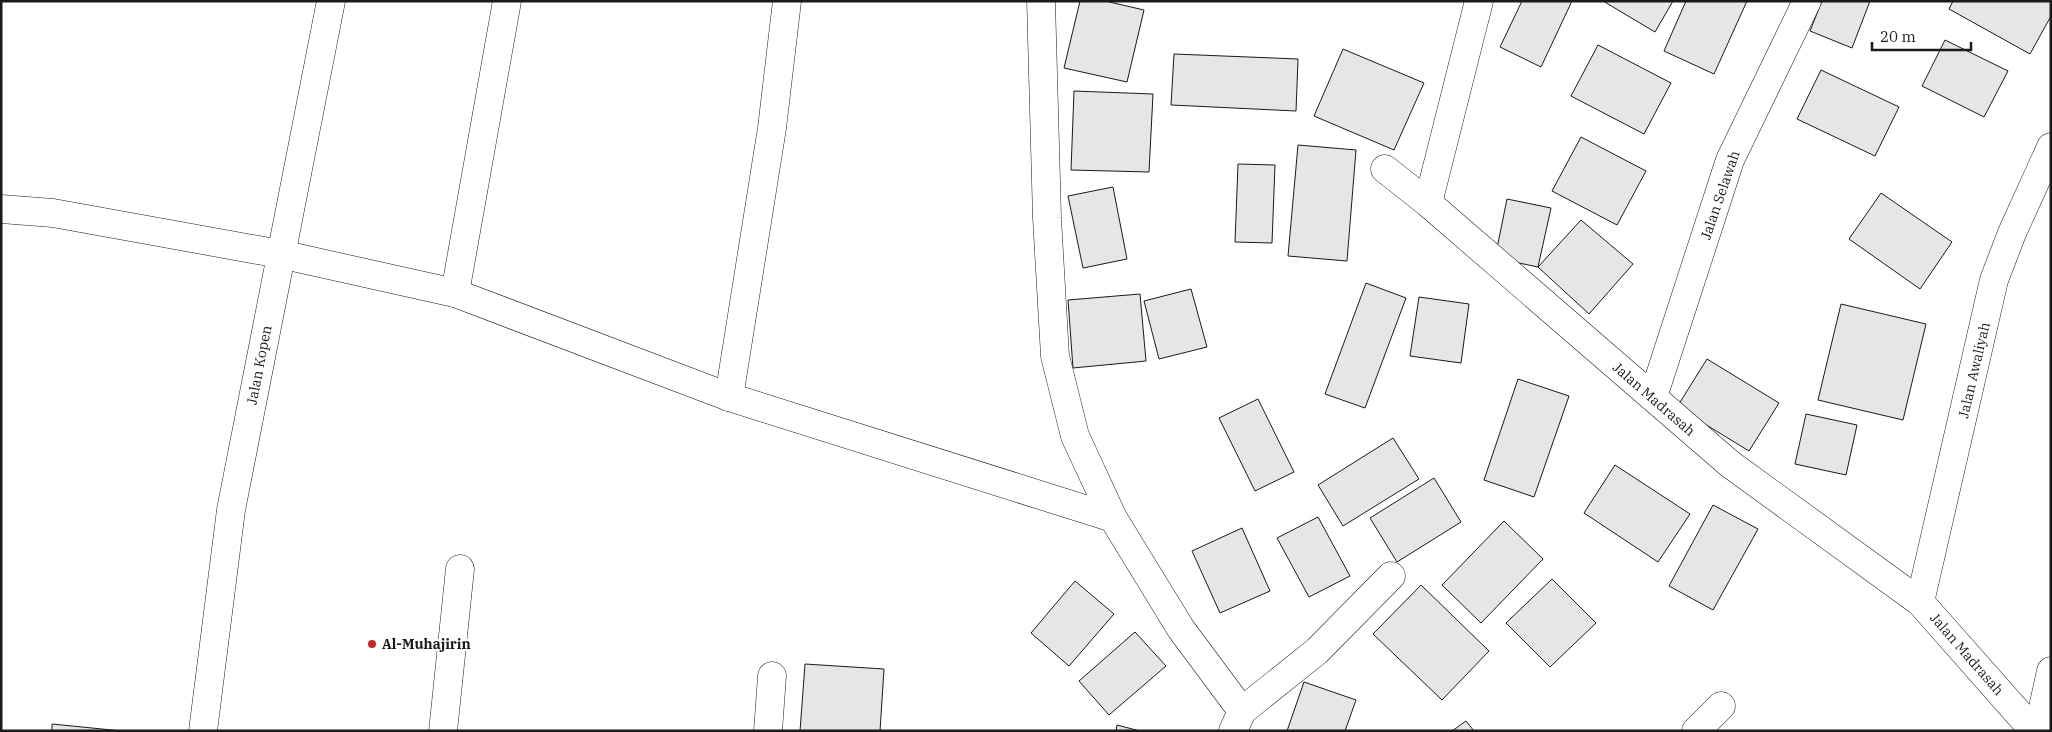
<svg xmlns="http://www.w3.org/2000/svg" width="2052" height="732" font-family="'IBM Plex Serif',serif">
<rect width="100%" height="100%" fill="#fff"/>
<g fill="#e6e6e6" stroke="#1a1a1a">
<path d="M1080,1H1105L1144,10L1127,82L1064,68Z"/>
<path d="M1522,1H1572L1541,67L1500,47Z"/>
<path d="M1603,1H1673L1655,32Z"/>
<path d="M1686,1H1747L1714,74L1664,51Z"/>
<path d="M1822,1H1870L1852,48L1810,31Z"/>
<path d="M1953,1H2051V16L2030,54L1949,9Z"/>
<path d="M1945,40L2008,71L1984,117L1922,86Z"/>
<path d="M1598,45L1671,83L1644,134L1571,96Z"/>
<path d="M1343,49L1424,83L1394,150L1314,116Z"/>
<path d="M1174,54L1298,59L1296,111L1171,105Z"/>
<path d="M1821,70L1899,107L1875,156L1797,119Z"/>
<path d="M1074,91L1153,94L1149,172L1071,170Z"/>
<path d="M1581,137L1646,171L1617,225L1552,191Z"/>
<path d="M1298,145L1356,150L1347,261L1288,256Z"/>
<path d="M1238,164L1275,165L1272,243L1235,242Z"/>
<path d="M1113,187L1127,259L1083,268L1068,196Z"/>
<path d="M1881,193L1952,242L1920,289L1849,239Z"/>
<path d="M1507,199L1551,208L1538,267L1495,258Z"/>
<path d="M1581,220L1633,264L1589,314L1538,267Z"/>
<path d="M1366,283L1406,298L1365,408L1325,394Z"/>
<path d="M1191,289L1207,347L1159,359L1144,301Z"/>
<path d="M1140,294L1146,361L1073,368L1068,300Z"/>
<path d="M1419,297L1469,304L1461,363L1410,356Z"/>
<path d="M1841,304L1926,324L1903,420L1818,400Z"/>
<path d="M1707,359L1779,403L1749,451L1677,407Z"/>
<path d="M1518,379L1569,396L1534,497L1484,480Z"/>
<path d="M1258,399L1294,472L1255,491L1219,418Z"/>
<path d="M1806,414L1857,425L1846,475L1795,464Z"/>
<path d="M1393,438L1419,479L1343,526L1318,485Z"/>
<path d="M1615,465L1690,514L1658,562L1584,513Z"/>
<path d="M1434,478L1461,522L1397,562L1370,518Z"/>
<path d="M1713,505L1758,529L1713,610L1669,586Z"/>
<path d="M1318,517L1350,576L1309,597L1277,538Z"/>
<path d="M1504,521L1543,559L1481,623L1442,585Z"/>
<path d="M1242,528L1270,591L1220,613L1192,551Z"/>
<path d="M1552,579L1596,623L1550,667L1506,623Z"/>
<path d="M1075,581L1114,614L1069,666L1031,633Z"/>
<path d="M1421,585L1489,651L1442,700L1373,634Z"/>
<path d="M1135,632L1166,666L1109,715L1079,681Z"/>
<path d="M805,664L884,669L880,731H800Z"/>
<path d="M1304,682L1356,700L1345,731H1287Z"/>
<path d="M1466,721L1474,731H1452Z"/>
<path d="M52,724L122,731H52Z"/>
<path d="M1117,725L1140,731H1116Z"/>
</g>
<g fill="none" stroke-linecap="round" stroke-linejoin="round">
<defs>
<g id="minor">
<path d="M1041,1L1047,218L1055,356L1075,436L1113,518L1181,629L1242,711"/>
<path d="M1479,1L1428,203L1730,464L1920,602L2034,731"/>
<path d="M1385,169L1428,203"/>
<path d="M1,209L53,213L280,254L455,293L729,397L1113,518"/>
<path d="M455,293L507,1"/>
<path d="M729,397L772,128L787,1"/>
<path d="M1653,397L1730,160L1807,1"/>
<path d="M1920,602L1994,280L2012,233L2051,147"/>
<path d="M203,731L231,510L331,1"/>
<path d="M443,731L460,569"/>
<path d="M768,731L772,676"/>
<path d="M1233,731L1242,711L1317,651L1391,576"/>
<path d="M1696,731L1721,706"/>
<path d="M2038,731L2051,671"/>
</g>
</defs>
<use href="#minor" stroke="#1a1a1a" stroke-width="29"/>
<use href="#minor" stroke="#fff" stroke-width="28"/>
</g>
<circle fill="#c62828" stroke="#fff" stroke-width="2" cx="372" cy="644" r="5"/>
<g text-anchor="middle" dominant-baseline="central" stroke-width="4" stroke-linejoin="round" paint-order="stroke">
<g font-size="14" fill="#1a1a1a" stroke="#fff">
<text transform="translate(1720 195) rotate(-71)">Jalan Selawah</text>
<text transform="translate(259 365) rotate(-79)">Jalan Kopen</text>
<text transform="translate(1974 370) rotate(-77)">Jalan Awaliyah</text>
<text transform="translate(1654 399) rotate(41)">Jalan Madrasah</text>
<text transform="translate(1967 654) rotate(49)">Jalan Madrasah</text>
</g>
<g font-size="14" font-weight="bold" fill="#1a1a1a" stroke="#fff" text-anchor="start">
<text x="382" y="644">Al-Muhajirin</text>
</g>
</g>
<rect width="2052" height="732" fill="none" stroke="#1a1a1a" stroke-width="5"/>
<path d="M1872 42v8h99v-8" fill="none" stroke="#1a1a1a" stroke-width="2.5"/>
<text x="1880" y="42" font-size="15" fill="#1a1a1a" stroke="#ffffff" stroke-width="4" paint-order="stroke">20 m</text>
</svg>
